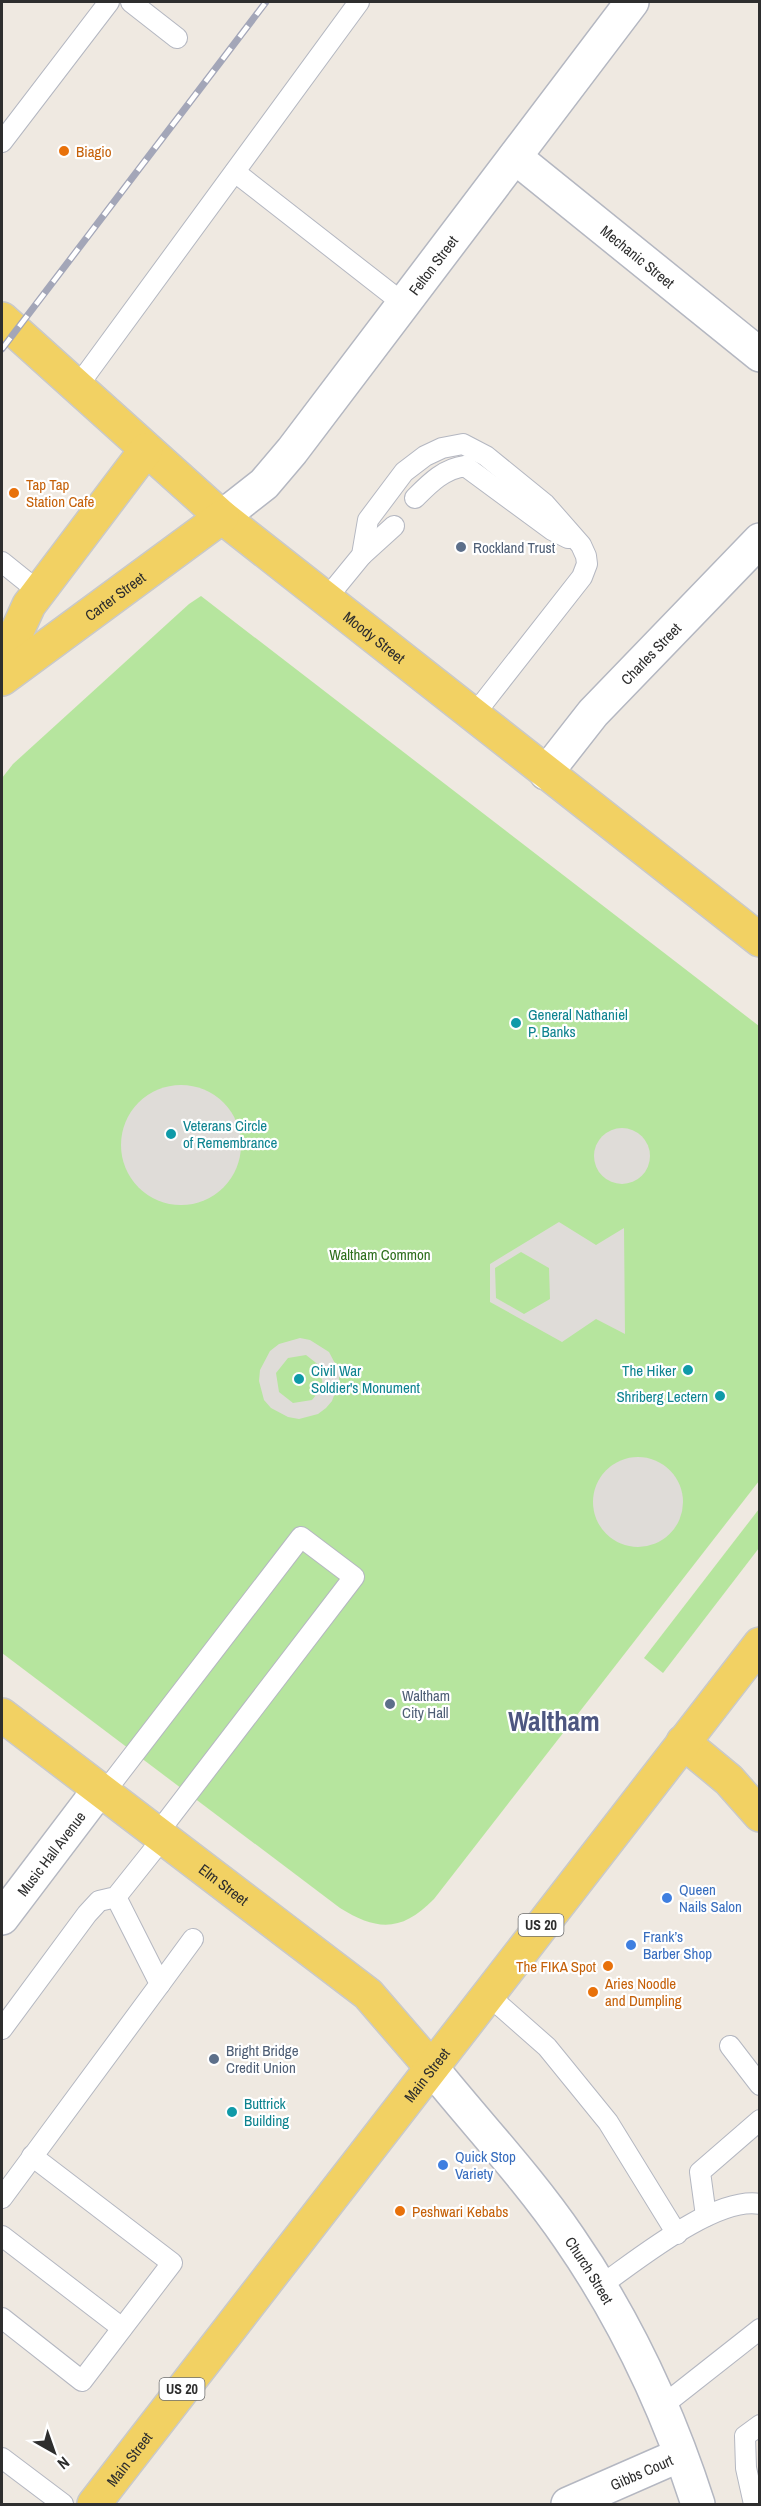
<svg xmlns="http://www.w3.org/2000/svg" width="761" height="2506" font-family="'Archivo Narrow',sans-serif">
<rect width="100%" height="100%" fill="#efe9e1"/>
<g fill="#b6e59e">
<path d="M201,596L759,1026V1481L434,1899C403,1931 378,1932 340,1908L2,1653V778L13,764L189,604Z"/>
<path d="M759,1509V1548L663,1673L644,1658Z"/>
</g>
<g fill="#dfdcd8" fill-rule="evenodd">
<circle cx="181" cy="1145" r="60"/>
<circle cx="622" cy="1156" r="28"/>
<path d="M559,1222L596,1245L624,1228L625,1334L596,1319L562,1342L490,1302V1264ZM521,1252L549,1268L550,1299L524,1314L496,1298L495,1268Z"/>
<path d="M300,1338L310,1340L329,1352L339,1371V1382L332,1401L326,1408L318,1414L299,1419L288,1417L271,1408L264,1400L259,1381L260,1370L270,1351L279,1344ZM306,1355L320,1366L323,1386L312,1400L293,1403L279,1392L276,1373L288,1358Z"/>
<circle cx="638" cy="1502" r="45"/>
</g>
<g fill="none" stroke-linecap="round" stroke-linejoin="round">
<defs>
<g id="lane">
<path d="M131,2L177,38"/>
<path d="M2,142L109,2"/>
<path d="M235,172L404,304"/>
<path d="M77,387L359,2"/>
<path d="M415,498C429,484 443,469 465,466L552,530L568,538"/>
<path d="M362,555L394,526"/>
<path d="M2,562L38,591"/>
<path d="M326,599L362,555L368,520L404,472L425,456L442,448L463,444L486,456L545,504L581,545L586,556L587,564L582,577L473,716"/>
<path d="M104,1793L301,1537L354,1577L157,1834"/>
<path d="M160,1984L193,1939"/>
<path d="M488,1995L547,2047L608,2122L677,2234"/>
<path d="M2,2029L87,1914L99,1901L116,1897L163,1838"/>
<path d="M730,2046L760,2085"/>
<path d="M2,2198L160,1984L116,1897"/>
<path d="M706,2216L700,2172L760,2120"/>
<path d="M2,2236L122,2328"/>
<path d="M600,2286C636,2261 715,2196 760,2204"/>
<path d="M2,2318L82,2381L172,2263L32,2156"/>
<path d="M661,2407L760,2329"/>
<path d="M2,2458L63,2504"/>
<path d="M754,2504L746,2468L745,2436L760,2425"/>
</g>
<g id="street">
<path id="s1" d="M515,157L760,355"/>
<path id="s2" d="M2,1918L99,1790"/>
<path id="s3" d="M568,2504L680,2455"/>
</g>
<g id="secondary">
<path id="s4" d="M222,517L264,484L292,451L632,2"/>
<path id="s5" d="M546,773L593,713L760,540"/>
<path id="s6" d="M431,2067C477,2124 528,2178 569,2238C625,2319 668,2411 698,2504"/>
</g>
<g id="primary">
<path id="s7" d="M2,319L222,517L760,940"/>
<path d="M5,675L14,638L29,605L146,450"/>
<path id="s8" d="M2,679L222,517"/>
<path id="s9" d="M2,1715L368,1994L431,2067"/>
<path d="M683,1742L729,1780L760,1815"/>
<path id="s10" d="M94,2504L760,1644"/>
</g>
</defs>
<use href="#lane" stroke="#b4b7c1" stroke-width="22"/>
<use href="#street" stroke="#b4b7c1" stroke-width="36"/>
<use href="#secondary" stroke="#b4b7c1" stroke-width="36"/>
<use href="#primary" stroke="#c9c9c9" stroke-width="36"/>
<use href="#lane" stroke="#fff" stroke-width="20"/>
<use href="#street" stroke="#fff" stroke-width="33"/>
<use href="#secondary" stroke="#fff" stroke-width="33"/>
<use href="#primary" stroke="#f2d163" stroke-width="33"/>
<defs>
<path id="rail" d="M2,349L266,2"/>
</defs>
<use href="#rail" stroke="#a3a6b8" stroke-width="7"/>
<use href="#rail" stroke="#fff" stroke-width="4.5" stroke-dasharray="14" stroke-linecap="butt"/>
</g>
<g fill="#e8710a" stroke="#fff" stroke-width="2">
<circle cx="64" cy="151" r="6"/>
<circle cx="14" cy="493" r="6"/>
<circle cx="608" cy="1966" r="6"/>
<circle cx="593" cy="1992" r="6"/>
<circle cx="400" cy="2211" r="6"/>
</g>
<g fill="#5c6f8a" stroke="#fff" stroke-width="2">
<circle cx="461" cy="547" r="6"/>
<circle cx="390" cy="1704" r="6"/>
<circle cx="214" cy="2059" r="6"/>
</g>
<g fill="#0f9aa8" stroke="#fff" stroke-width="2">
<circle cx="516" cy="1023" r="6"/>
<circle cx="171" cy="1134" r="6"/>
<circle cx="688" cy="1370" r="6"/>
<circle cx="299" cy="1379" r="6"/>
<circle cx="720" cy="1396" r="6"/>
<circle cx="232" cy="2112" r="6"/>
</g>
<g fill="#3f7fe0" stroke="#fff" stroke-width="2">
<circle cx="667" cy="1898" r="6"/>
<circle cx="631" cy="1945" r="6"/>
<circle cx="443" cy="2165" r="6"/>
</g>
<g text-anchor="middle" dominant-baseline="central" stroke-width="4.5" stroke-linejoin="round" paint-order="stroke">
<g fill="#fff" stroke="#6d6d6d" stroke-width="1.5">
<rect x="518.5" y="1914" width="45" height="22" rx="4.5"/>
<rect x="159.5" y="2378" width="45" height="22" rx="4.5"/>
</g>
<g font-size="14" font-weight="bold" fill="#2e2e2e">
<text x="541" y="1925">US 20</text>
<text x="182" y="2389">US 20</text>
</g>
<g font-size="15" fill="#c56008" stroke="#fff" text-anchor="start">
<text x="76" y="151">Biagio</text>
<text x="26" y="484">Tap Tap<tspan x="26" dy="17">Station Cafe</tspan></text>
<text x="596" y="1966" text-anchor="end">The FIKA Spot</text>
<text x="605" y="1983">Aries Noodle<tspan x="605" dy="17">and Dumpling</tspan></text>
<text x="412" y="2211">Peshwari Kebabs</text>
</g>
<g font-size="15" fill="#2e2e2e" stroke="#fff">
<text stroke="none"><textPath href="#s1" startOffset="158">Mechanic Street</textPath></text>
<text stroke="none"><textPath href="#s4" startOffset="330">Felton Street</textPath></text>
<text stroke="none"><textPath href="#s8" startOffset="140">Carter Street</textPath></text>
<text stroke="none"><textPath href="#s7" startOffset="490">Moody Street</textPath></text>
<text stroke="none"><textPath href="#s5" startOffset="159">Charles Street</textPath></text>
<text stroke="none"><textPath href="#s2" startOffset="81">Music Hall Avenue</textPath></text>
<text stroke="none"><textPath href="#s9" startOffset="279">Elm Street</textPath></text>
<text stroke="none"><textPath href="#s10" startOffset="543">Main Street</textPath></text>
<text stroke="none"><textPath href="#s6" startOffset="258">Church Street</textPath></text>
<text stroke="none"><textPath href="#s10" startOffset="57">Main Street</textPath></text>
<text stroke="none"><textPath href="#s3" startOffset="80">Gibbs Court</textPath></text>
</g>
<g font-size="15" fill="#4e5e75" stroke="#fff" text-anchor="start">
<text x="473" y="547">Rockland Trust</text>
<text x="402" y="1695">Waltham<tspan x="402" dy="17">City Hall</tspan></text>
<text x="226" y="2050">Bright Bridge<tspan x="226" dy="17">Credit Union</tspan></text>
</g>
<g font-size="15" fill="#0d838f" stroke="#fff" text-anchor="start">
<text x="528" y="1014">General Nathaniel<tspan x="528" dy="17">P. Banks</tspan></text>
<text x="183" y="1125">Veterans Circle<tspan x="183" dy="17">of Remembrance</tspan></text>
<text x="311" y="1370">Civil War<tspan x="311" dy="17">Soldier's Monument</tspan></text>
<text x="676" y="1370" text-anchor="end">The Hiker</text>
<text x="708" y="1396" text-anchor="end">Shriberg Lectern</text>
<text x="244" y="2103">Buttrick<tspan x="244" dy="17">Building</tspan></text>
</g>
<g font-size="15" fill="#2c6e1b" stroke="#fff">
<text x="380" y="1254">Waltham Common</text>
</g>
<g font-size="15" fill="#366cbe" stroke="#fff" text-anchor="start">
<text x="679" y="1889">Queen<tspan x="679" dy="17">Nails Salon</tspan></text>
<text x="643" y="1936">Frank’s<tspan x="643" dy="17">Barber Shop</tspan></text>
<text x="455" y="2156">Quick Stop<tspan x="455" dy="17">Variety</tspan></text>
</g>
<g font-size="27" font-weight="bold" fill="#4d5680" stroke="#fff">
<text x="554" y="1721">Waltham</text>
</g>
</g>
<rect width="761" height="2506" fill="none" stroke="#2e2e2e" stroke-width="6"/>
<g transform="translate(54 2452) rotate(140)" stroke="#ffffff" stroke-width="4.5" paint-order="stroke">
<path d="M0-4.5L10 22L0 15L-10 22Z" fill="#2e2e2e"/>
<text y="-9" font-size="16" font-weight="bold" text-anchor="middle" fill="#2e2e2e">N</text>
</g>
</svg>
